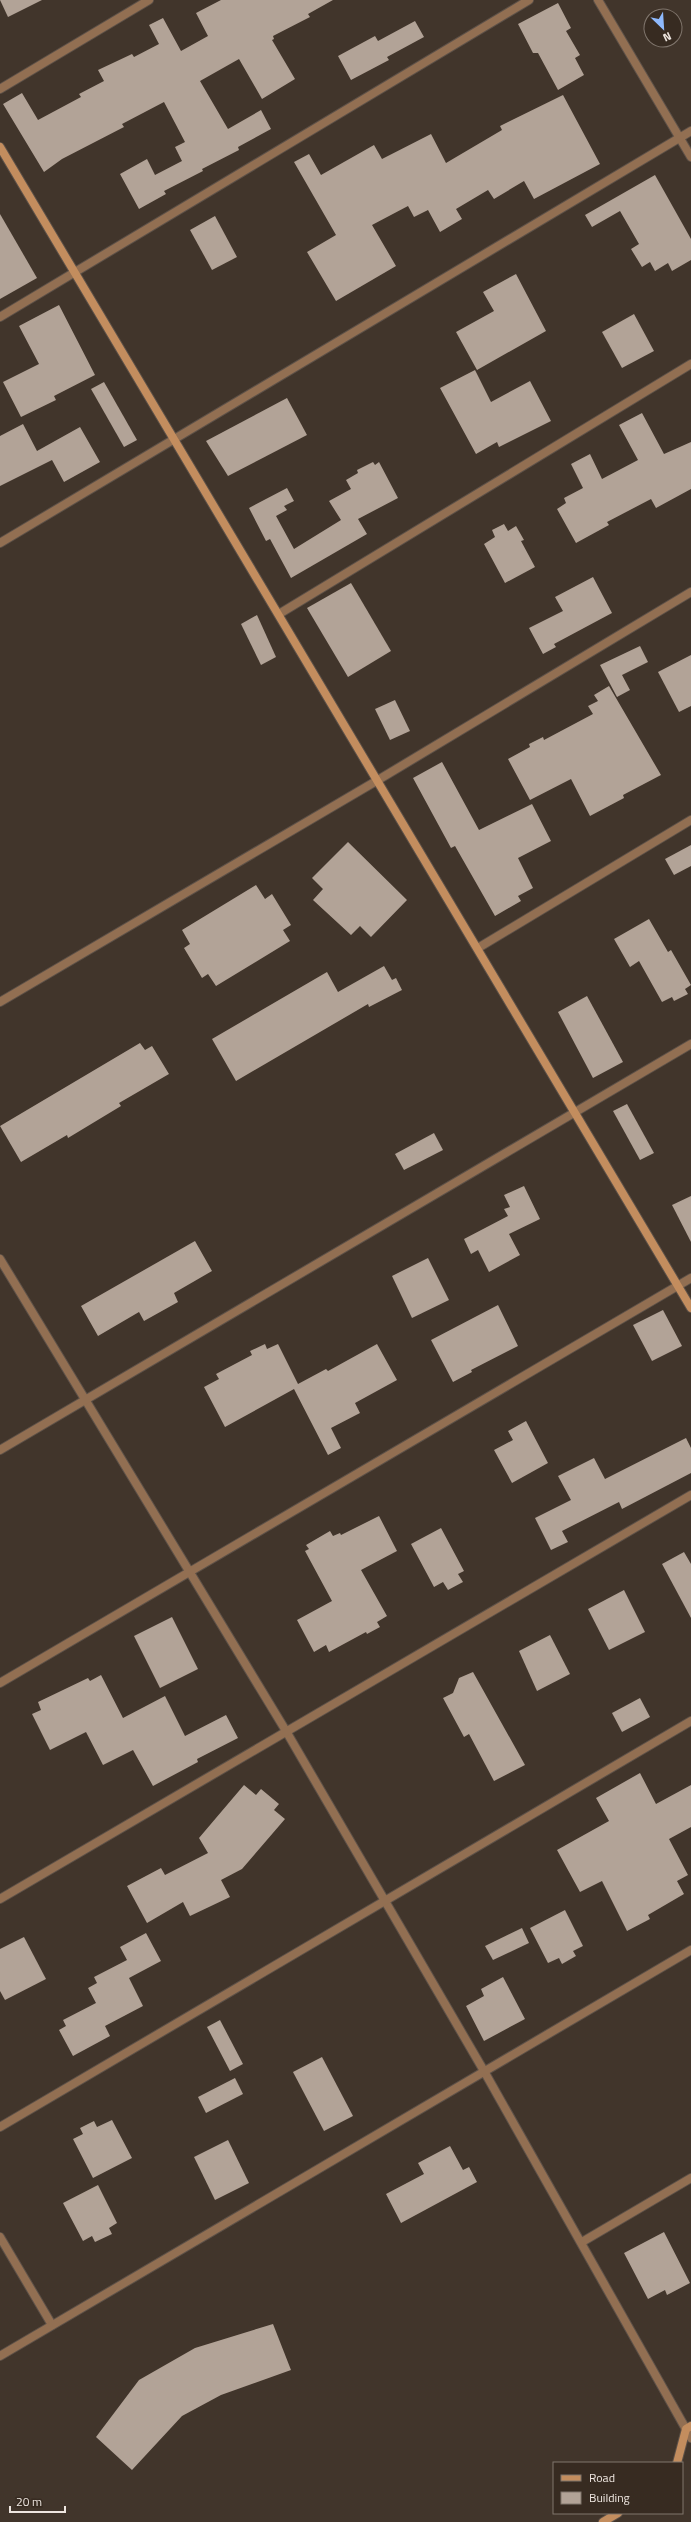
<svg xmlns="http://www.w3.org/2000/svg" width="691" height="2522" font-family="'Titillium Web',sans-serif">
<rect width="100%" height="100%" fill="#41352b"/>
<g fill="#b2a397">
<path d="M0,0H42L8,17Z"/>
<path d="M221,0H333L308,14L310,17L273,36L274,39L272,40L295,79L262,99L239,59L200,81L228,129L261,110L271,129L238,147L239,150L202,169L203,171L164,191L166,194L139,209L120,174L147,159L155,175L182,161L175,147L185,142L164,102L122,124L124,127L62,159L44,172L3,104L22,93L38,120L81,97L79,94L104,81L98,70L132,54L134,57L159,44L149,25L163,18L181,51L208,36L196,13Z"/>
<path d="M558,3L571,28L566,31L580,55L575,58L584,75L558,90L538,53H533L518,24Z"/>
<path d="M415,21L424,37L387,57L389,60L351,80L338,56L375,36L378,41Z"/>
<path d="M563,95L600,164L534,199L524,181L494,199L488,190L456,209L462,219L440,232L428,210L414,217L408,206L372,225L396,266L336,301L307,252L336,235L294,162L309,154L321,175L374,145L382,159L431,134L446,163L502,130L500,126Z"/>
<path d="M655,175L691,239V260L672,271L668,263L655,271L650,262L642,267L631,249L639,244L620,211L592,227L585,215Z"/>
<path d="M0,214L37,278L0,299Z"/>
<path d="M215,216L237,257L212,270L190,230Z"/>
<path d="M516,274L546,331L477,370L456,332L494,311L483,292Z"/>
<path d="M59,305L95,375L54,396L56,400L21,417L3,382L39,364L19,326Z"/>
<path d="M634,314L654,351L622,368L602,332Z"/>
<path d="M475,370L491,402L530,381L551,421L499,447L497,442L476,454L440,388Z"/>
<path d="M104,382L137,440L124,447L91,389Z"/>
<path d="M287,398L307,435L228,476L206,441Z"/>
<path d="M642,413L664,454L691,442V489L656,508L651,499L607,522L609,525L576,543L557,509L566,503L564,498L583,488L571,464L590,454L602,479L638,460L619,425Z"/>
<path d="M23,424L37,451L80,427L100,462L64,482L52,460L0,486V436Z"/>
<path d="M373,462L375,465L379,462L398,498L358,519L367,534L291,578L270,539L266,541L249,508L287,488L294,501L284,506L287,510L276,516L294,549L341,520L329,501L351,489L346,480L358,473L357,470Z"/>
<path d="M504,524L508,531L516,526L524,540L521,541L535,567L505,583L484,544L495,537L492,530Z"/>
<path d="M593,577L612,613L554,644L556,647L543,654L529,628L563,611L555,597Z"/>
<path d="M351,583L391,651L348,677L307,608Z"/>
<path d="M257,615L276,657L261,665L241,624Z"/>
<path d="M640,646L648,662L622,675L630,690L617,697L600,665Z"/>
<path d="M691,655V706L679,712L658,672Z"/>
<path d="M609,686L661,775L623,795L624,798L590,816L571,779L530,800L508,759L530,747L529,744L543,737L544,740L593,714L588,706L598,701L594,695Z"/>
<path d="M395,700L410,731L390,740L375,709Z"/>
<path d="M442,762L479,830L532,804L551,841L518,858L533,888L518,896L521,901L495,916L455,846L451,848L413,778Z"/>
<path d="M348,842L407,900L371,937L360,926L351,935L313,900L323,889L312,878Z"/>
<path d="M691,845V866L674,875L665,859Z"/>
<path d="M256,885L265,899L272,894L291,925L283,930L290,941L216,986L208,974L202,978L184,948L190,944L182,930Z"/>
<path d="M649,919L668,952L671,950L691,985L685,989L688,994L674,1001L672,997L662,1002L639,961L630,967L614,939Z"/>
<path d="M384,966L392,980L396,978L402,990L369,1007L368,1004L236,1081L212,1039L327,972L338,992Z"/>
<path d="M587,996L623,1062L593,1078L558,1012Z"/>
<path d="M140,1043L145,1050L152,1046L169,1074L119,1103L121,1106L68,1138L67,1135L21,1162L0,1126Z"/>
<path d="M627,1104L654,1153L640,1160L613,1111Z"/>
<path d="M434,1133L443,1150L404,1170L395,1154Z"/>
<path d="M524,1186L540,1219L509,1234L520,1255L489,1272L478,1250L471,1254L464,1239L508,1216L504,1209L510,1207L504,1195Z"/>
<path d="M691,1196V1242L672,1205Z"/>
<path d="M195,1241L212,1271L174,1293L178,1302L144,1321L139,1312L98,1336L81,1306Z"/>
<path d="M428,1258L449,1300L412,1318L392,1276Z"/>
<path d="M498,1305L518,1346L471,1370L472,1372L453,1382L431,1340Z"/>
<path d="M663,1310L682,1346L652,1361L633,1325Z"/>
<path d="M265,1344L267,1349L278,1344L298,1384L326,1369L328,1371L377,1344L397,1380L355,1403L360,1413L331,1428L341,1448L328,1455L294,1389L225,1427L204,1387L219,1379L216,1374L252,1355L250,1351Z"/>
<path d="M526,1421L548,1463L512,1483L494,1450L513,1440L508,1431Z"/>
<path d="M686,1438L691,1448V1473L622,1509L619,1502L562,1531L568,1542L551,1550L535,1518L571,1500L558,1476L594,1458L605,1479Z"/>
<path d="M379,1516L397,1551L361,1570L387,1616L377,1622L380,1627L367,1634L366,1632L329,1652L326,1645L314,1652L297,1620L332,1601L305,1551L309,1549L306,1545L330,1531L333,1536L340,1533L341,1535Z"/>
<path d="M441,1528L464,1571L458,1574L463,1582L448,1590L443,1582L434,1587L411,1544Z"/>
<path d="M684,1552L691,1564V1618L662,1564Z"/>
<path d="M624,1590L645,1632L609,1650L588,1609Z"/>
<path d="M172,1617L198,1669L160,1688L134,1636Z"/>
<path d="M550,1635L570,1674L537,1691L519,1651Z"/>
<path d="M473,1672L525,1765L494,1781L469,1734L464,1737L443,1698L453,1693L459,1678Z"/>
<path d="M101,1675L123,1718L165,1696L185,1736L226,1715L238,1738L197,1759L198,1762L153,1786L133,1750L103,1765L86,1732L50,1750L32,1714L41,1710L38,1702L88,1678L90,1681Z"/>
<path d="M640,1698L650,1717L622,1732L612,1713Z"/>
<path d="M640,1773L656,1804L691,1785V1827L669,1839L688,1875L677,1881L684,1894L648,1915L650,1919L627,1931L602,1881L580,1892L557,1850L609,1821L596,1798Z"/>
<path d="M244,1785L256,1795L261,1789L279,1804L274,1810L285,1819L242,1869L221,1880L230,1897L190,1916L183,1902L147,1923L127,1886L161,1868L165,1875L208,1853L199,1838Z"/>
<path d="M565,1910L583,1946L573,1951L576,1956L562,1964L559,1958L548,1963L530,1928Z"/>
<path d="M522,1928L529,1943L493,1960L485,1946Z"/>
<path d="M146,1933L161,1961L129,1978L143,2006L105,2026L110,2036L73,2056L59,2030L66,2026L63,2020L96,2003L88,1988L97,1983L94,1977L127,1960L120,1947Z"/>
<path d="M24,1937L46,1979L5,2000L0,1991V1949Z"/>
<path d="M503,1977L525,2019L484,2041L466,2006L484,1996L481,1989Z"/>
<path d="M220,2020L243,2064L230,2071L207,2027Z"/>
<path d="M322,2057L353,2116L324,2131L293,2072Z"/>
<path d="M235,2078L243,2094L206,2113L198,2097Z"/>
<path d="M112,2120L132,2158L93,2178L73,2139L83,2134L80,2128L94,2121L97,2127Z"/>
<path d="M228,2140L249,2183L215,2200L194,2157Z"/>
<path d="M450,2146L463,2170L469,2167L477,2182L401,2223L386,2194L424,2174L418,2163Z"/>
<path d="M98,2185L117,2223L109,2228L112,2234L95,2242L92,2236L83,2241L63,2203Z"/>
<path d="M664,2232L690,2283L667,2295L665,2290L648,2299L624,2253Z"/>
<path d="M273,2324L291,2370L221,2395L182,2416L132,2470L96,2437L139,2380L195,2348Z"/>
</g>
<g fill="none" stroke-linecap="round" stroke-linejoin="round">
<defs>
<g id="street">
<path d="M598,0L691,157"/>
<path d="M0,89L149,0"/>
<path d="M0,317L529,0"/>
<path d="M0,543L691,131"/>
<path d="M279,614L691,364"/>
<path d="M478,948L691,820"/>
<path d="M0,1002L378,780L691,592"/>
<path d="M0,1259L286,1731L484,2071L691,2438"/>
<path d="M0,1450L691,1044"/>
<path d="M0,1683L691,1278"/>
<path d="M0,1899L691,1495"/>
<path d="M0,2127L691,1721"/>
<path d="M0,2237L52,2325"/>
<path d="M582,2242L691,2178"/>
<path d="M0,2356L691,1950"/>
</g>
<g id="secondary">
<path d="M0,147L691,1308"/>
<path d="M677,2463L686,2429L691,2426"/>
<path d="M603,2522L618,2513"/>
</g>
</defs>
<use href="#street" stroke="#5d5148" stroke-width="10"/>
<use href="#secondary" stroke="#5d5148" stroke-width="10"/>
<use href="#street" stroke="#926f52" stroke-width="8"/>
<use href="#secondary" stroke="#c38d5e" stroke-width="8"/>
</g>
<rect x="553" y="2462" width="130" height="52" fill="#372b21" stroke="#80766d"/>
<rect x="561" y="2475" width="20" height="6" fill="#c38d5e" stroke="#80766d"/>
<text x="589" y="2482" font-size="12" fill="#eee6e0">Road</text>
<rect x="561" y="2492" width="20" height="12" fill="#b2a397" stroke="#80766d"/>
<text x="589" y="2502" font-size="12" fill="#eee6e0">Building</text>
<g transform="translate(663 28) rotate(155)"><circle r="19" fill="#372b21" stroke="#80766d"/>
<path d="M0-3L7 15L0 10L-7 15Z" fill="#8eb9fc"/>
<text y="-6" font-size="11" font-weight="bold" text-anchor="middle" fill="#eee6e0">N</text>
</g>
<path d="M10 2506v6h55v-6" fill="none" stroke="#eee6e0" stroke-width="2"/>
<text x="16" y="2506" font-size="12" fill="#eee6e0" stroke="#372b21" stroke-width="3" paint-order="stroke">20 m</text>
</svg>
